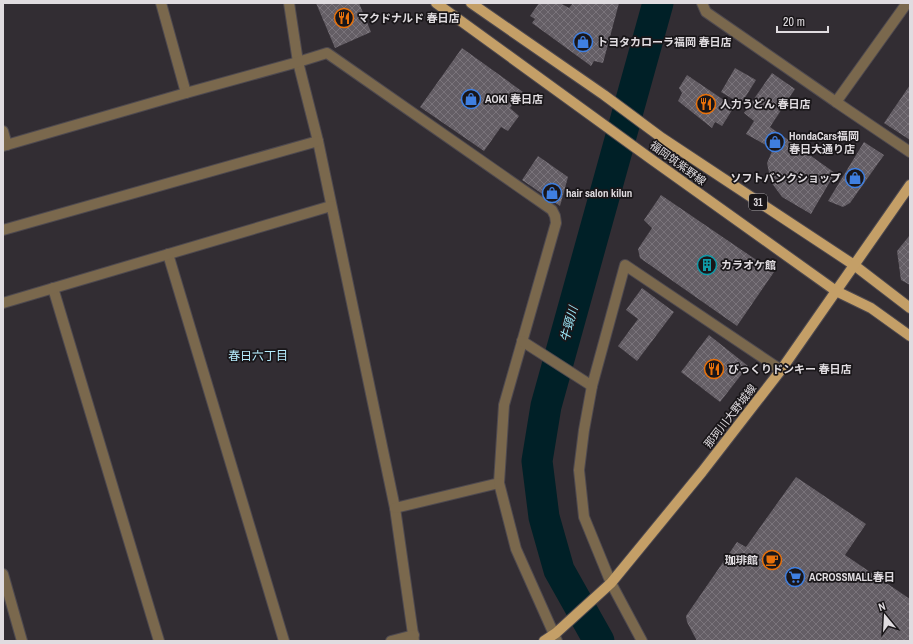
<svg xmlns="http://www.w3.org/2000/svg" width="913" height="644" font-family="'Archivo Narrow','Noto Sans JP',sans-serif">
<defs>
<pattern id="building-cross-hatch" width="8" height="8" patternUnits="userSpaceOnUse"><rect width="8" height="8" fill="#645e65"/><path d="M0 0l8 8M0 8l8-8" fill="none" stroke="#7a747b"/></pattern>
</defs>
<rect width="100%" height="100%" fill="#322d33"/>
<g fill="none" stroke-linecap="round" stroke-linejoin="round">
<path stroke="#002027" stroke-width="31" d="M599,641L559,570L544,517L537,461L546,406L658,3"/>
</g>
<g fill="url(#building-cross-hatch)">
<path d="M316,3H359L371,32L335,48Z"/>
<path d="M539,3H560L569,8L573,3H619L603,63L594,61L591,66L532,23L535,19L530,16Z"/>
<path d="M462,48L523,92L510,108L519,116L508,131L501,127L484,151L420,107Z"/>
<path d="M735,68L756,80L741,104L721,92Z"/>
<path d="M772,73L795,89L770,127L835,173L811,214L782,197L771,182L767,163L773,149L746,134L754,121L744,113Z"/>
<path d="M687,75L734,107L722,126L715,122L712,128L678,101L682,93L679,88Z"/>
<path d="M910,85V140L884,123Z"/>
<path d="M864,142L884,155L850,203L843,207L828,201Z"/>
<path d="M538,156L568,177L560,206L522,180Z"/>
<path d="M661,195L774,272L737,326L640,258L638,249L652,228L644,220Z"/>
<path d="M910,235V285L901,280L897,251Z"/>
<path d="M642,288L674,312L637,361L618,346L638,319L626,310Z"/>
<path d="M709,335L748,366L720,402L681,372Z"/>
<path d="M796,477L866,524L845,555L910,599V641H697L687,622L686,616L737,542L746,547Z"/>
</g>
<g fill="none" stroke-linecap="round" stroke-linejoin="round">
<defs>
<g id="minor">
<path d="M161,3L186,93"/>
<path d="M289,3L298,62L318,141L395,508L414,641"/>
<path d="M702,3L706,12L836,102"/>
<path d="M907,3L836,102L910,152"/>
<path d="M3,131L7,145"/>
<path d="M3,146L186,93L298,62L327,53L552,210L555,216L556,223L504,405L499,483L395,508"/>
<path d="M3,230L318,141"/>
<path d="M168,254L284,641"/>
<path d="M53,288L159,641"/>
<path d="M3,303L331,206"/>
<path d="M522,341L592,386"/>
<path d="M499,483L516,549L557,641"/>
<path d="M3,574L22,641"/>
<path d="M391,641L414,635"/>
<path d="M642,641L611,583L584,517L579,470L584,430L592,386L625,265L781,370"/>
</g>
<g id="major">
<path d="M436,3L651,159L836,291L871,308L910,336"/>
<path d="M471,3L604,95L662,138L854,265L910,308"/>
<path d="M544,641L556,633L611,583L702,472L781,370L910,185"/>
</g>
</defs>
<use href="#minor" stroke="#4e494f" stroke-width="12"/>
<use href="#major" stroke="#4e494f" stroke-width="12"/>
<use href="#minor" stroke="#7a684d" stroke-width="10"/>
<use href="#major" stroke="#c49f67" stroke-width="10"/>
</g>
<defs>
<symbol id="restaurant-ring" viewBox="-11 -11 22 22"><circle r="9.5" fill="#191619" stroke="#e8710a" stroke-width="1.5"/><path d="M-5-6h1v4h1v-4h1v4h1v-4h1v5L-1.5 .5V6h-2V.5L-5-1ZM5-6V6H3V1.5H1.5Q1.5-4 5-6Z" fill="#e8710a"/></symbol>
<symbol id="shop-ring" viewBox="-11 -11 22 22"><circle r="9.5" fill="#191619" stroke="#3f7fe0" stroke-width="1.5"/><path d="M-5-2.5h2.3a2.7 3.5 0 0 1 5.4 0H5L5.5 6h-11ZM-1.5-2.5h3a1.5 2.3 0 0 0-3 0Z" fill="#3f7fe0"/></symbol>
<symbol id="building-ring" viewBox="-11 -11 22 22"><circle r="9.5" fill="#191619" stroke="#0f9aa8" stroke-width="1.5"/><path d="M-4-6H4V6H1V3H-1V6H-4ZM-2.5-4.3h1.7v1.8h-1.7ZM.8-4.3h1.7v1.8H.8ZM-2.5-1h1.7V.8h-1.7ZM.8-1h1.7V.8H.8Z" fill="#0f9aa8"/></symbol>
<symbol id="cafe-ring" viewBox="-11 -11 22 22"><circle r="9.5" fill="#191619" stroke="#e8710a" stroke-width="1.5"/><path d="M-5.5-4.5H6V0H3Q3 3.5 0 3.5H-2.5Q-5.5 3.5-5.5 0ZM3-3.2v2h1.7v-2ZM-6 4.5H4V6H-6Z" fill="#e8710a"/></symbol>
<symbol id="supermarket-ring" viewBox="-11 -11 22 22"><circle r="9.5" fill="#191619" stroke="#3f7fe0" stroke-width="1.5"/><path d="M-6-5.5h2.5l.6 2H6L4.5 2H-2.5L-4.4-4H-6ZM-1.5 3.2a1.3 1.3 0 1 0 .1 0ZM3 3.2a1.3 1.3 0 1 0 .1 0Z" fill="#3f7fe0"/></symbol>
</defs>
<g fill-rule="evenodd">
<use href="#restaurant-ring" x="333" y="7" width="22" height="22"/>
<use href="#shop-ring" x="572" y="31" width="22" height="22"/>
<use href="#shop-ring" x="460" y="88" width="22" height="22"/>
<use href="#restaurant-ring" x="695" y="93" width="22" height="22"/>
<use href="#shop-ring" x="764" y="131" width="22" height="22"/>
<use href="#shop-ring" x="844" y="167" width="22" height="22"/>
<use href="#shop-ring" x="541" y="182" width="22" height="22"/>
<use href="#building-ring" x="696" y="254" width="22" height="22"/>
<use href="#restaurant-ring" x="703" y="358" width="22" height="22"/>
<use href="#cafe-ring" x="761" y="549" width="22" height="22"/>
<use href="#supermarket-ring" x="784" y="566" width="22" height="22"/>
</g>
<g text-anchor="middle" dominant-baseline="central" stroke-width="3.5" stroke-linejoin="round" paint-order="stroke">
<rect fill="#191619" stroke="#a4a1a4" stroke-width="1" x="749" y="194" width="18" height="16" rx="3"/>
<g font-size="10" font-weight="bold" fill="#e0dce0">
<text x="758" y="202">31</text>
</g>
<g font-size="11" font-weight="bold" fill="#e0dce0" stroke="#191619" text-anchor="start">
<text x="358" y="18">マクドナルド 春日店</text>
<text x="597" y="42">トヨタカローラ福岡 春日店</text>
<text x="485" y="99">AOKI 春日店</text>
<text x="720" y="104">人力うどん 春日店</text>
<text x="789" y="136">HondaCars福岡<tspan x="789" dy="13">春日大通り店</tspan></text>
<text x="841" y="178" text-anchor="end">ソフトバンクショップ</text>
<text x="566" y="193">hair salon kilun</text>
<text x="721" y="265">カラオケ館</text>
<text x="728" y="369">びっくりドンキー 春日店</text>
<text x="758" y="560" text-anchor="end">珈琲館</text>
<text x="809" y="577">ACROSSMALL春日</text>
</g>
<g font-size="11" fill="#e0dce0" stroke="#191619">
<text transform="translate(678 163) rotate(36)">福岡筑紫野線</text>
<text transform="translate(730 416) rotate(-52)">那珂川大野城線</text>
</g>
<g font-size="12" font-style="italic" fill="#9be7f8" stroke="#191619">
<text transform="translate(569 324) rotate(-75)">牛頸川</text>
</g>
<g font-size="12" fill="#b7edfe" stroke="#191619">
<text x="258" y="356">春日六丁目</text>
</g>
</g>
<rect width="913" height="644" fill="none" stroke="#e0dce0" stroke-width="8"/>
<g transform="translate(885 616) rotate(342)" stroke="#191619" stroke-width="3" paint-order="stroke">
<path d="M0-3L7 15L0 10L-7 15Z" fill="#e0dce0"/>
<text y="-6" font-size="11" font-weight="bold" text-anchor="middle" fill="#e0dce0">N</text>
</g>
<path d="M777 26v6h51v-6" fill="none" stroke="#e0dce0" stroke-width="2"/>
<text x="783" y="26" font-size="12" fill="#e0dce0" stroke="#191619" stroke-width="3" paint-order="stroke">20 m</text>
</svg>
